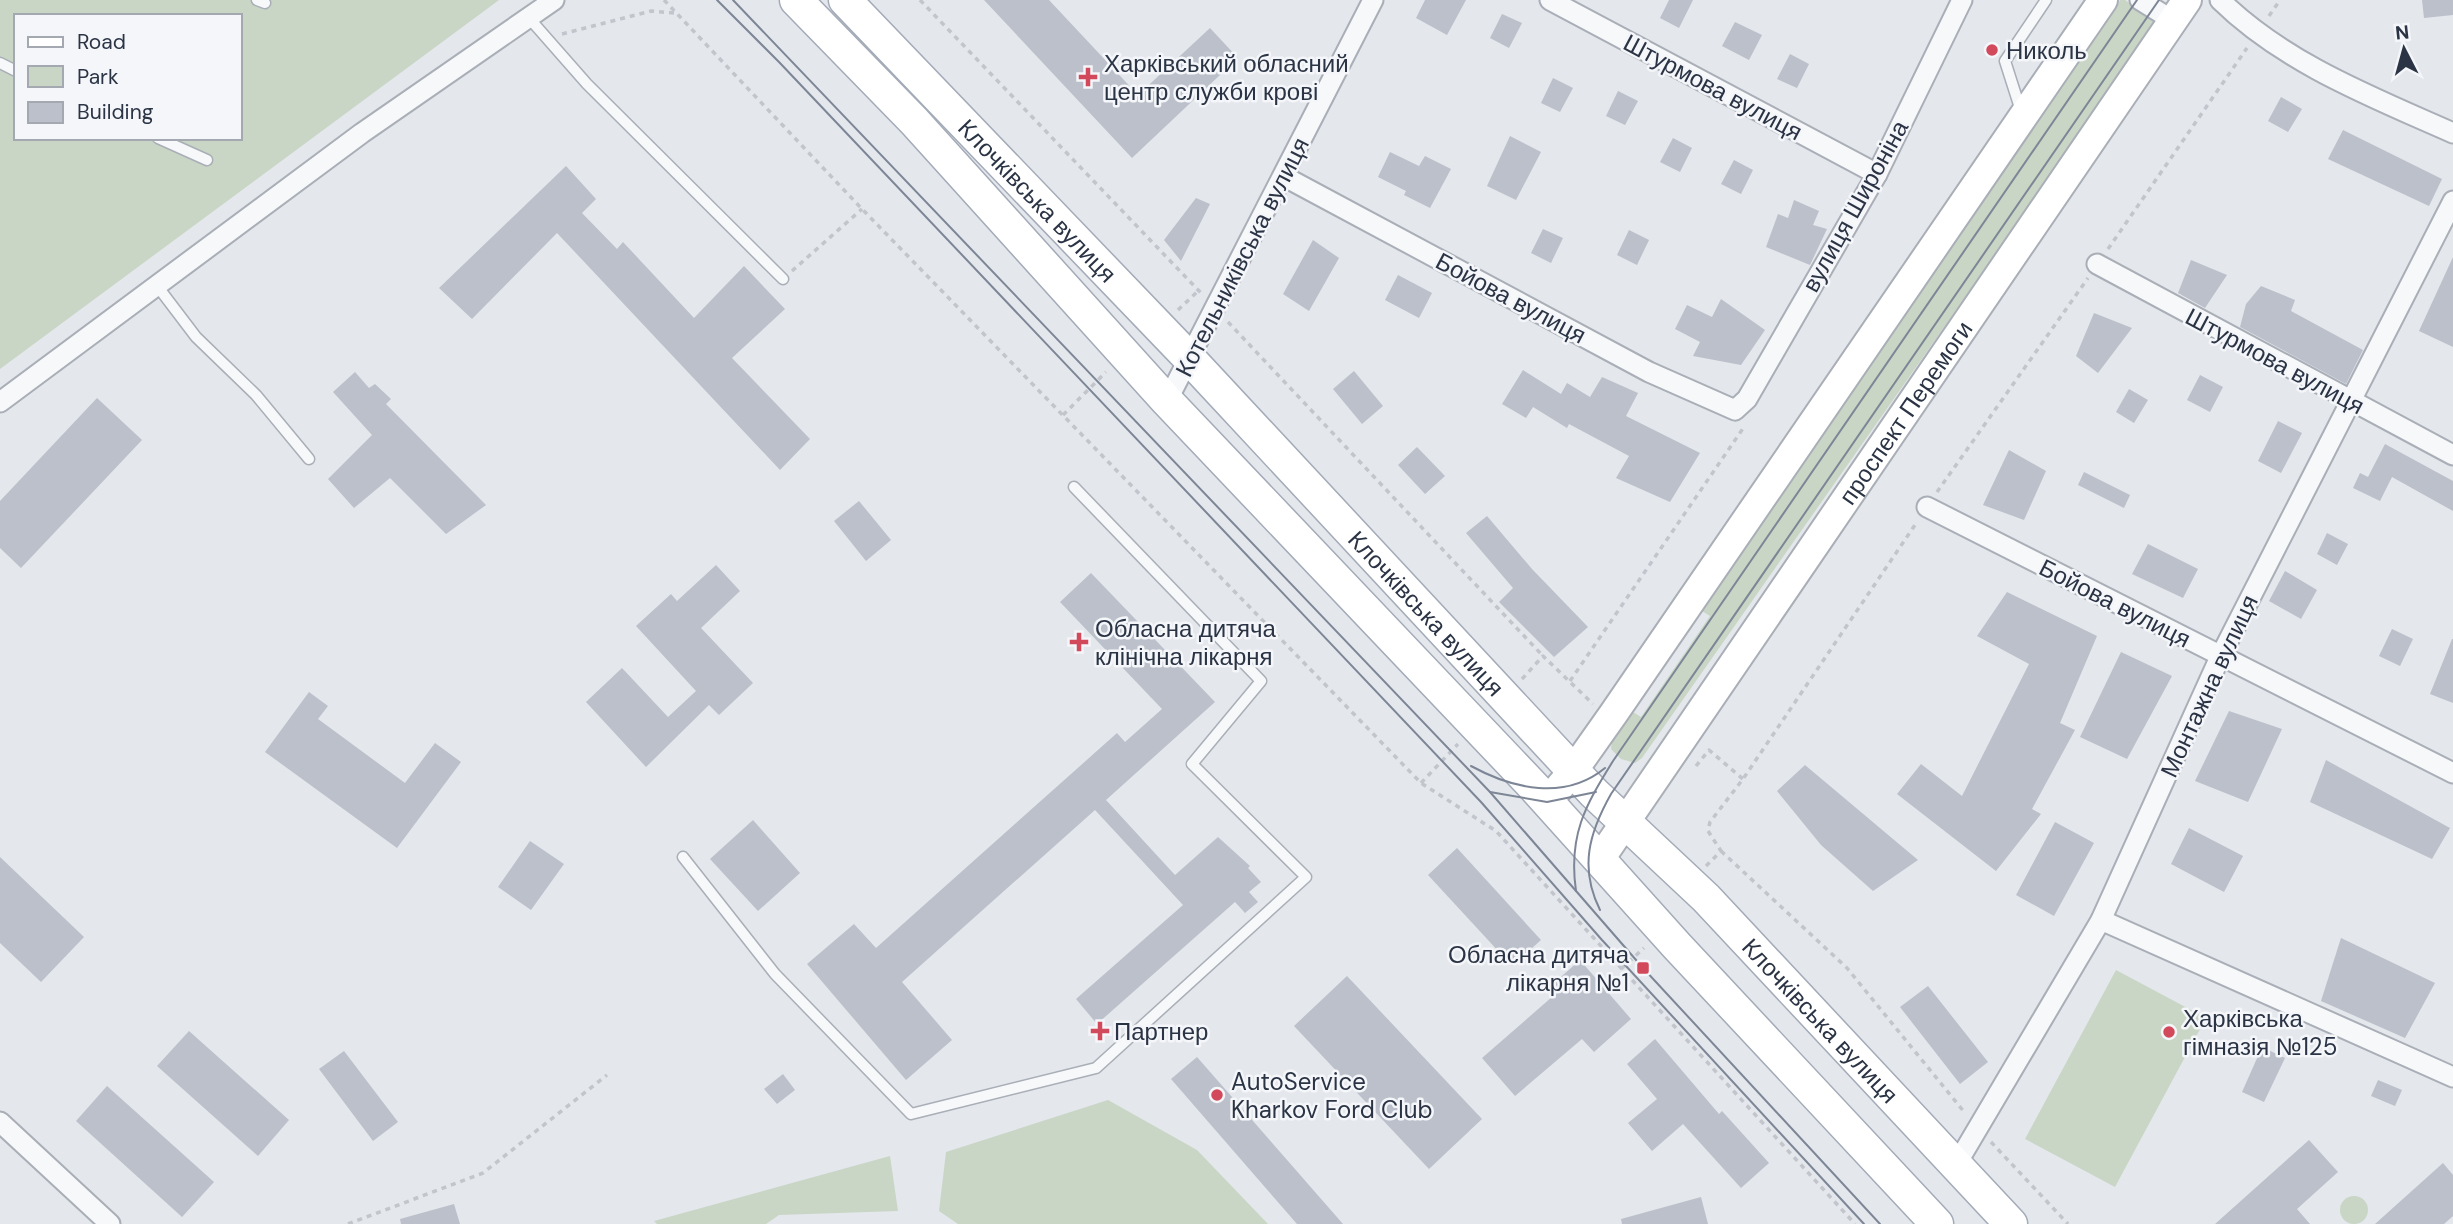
<svg xmlns="http://www.w3.org/2000/svg" width="2453" height="1224" font-family="'DM Sans',sans-serif">
<rect width="100%" height="100%" fill="#e4e7ec"/>
<g fill="#c9d6c5" fill-rule="evenodd">
<path d="M0,0H499L0,369ZM16,16H240V138H16Z"/>
<path d="M2120,0H2125L2158,22L1642,758L1635,763L1621,759L1611,749L1612,740L1633,712L1641,717L1710,616L1702,611Z"/>
<path d="M2116,970L2206,1018L2115,1187L2025,1139Z"/>
<path d="M1108,1100L1197,1150L1268,1224H958L939,1211L946,1152Z"/>
<path d="M890,1156L898,1211L779,1215L766,1224H657L654,1221Z"/>
<circle cx="2354" cy="1210" r="14"/>
</g>
<g fill="#bbc0ca">
<path d="M984,0H1049L1138,95L1210,28L1238,58L1132,158Z"/>
<path d="M1425,0H1466L1447,35L1416,18Z"/>
<path d="M1669,0H1693L1679,28L1660,18Z"/>
<path d="M2422,0H2453V15L2424,18Z"/>
<path d="M1502,14L1522,23L1509,48L1490,38Z"/>
<path d="M1735,22L1762,35L1749,60L1722,46Z"/>
<path d="M1790,54L1809,64L1797,88L1777,79Z"/>
<path d="M1553,78L1573,88L1560,112L1541,103Z"/>
<path d="M1618,91L1638,101L1625,125L1606,116Z"/>
<path d="M2281,97L2302,109L2288,132L2268,121Z"/>
<path d="M2343,130L2442,179L2429,206L2328,159Z"/>
<path d="M1510,136L1541,152L1516,200L1487,186Z"/>
<path d="M1673,138L1692,148L1680,172L1660,162Z"/>
<path d="M1390,152L1419,166L1425,156L1451,169L1430,208L1404,195L1406,191L1378,177Z"/>
<path d="M1734,160L1753,170L1741,194L1721,184Z"/>
<path d="M566,166L596,199L582,213L617,249L623,242L694,318L744,266L785,309L732,358L810,439L780,470L557,233L472,319L439,288Z"/>
<path d="M1196,198L1210,204L1181,261L1164,240Z"/>
<path d="M1794,200L1819,211L1813,225L1827,229L1810,265L1766,247L1778,214L1788,218Z"/>
<path d="M1543,229L1563,238L1551,263L1531,253Z"/>
<path d="M1629,230L1649,240L1637,265L1617,255Z"/>
<path d="M1313,240L1339,258L1309,311L1283,294Z"/>
<path d="M2453,257V347L2419,331Z"/>
<path d="M2191,260L2227,275L2205,308L2178,293Z"/>
<path d="M1398,275L1432,293L1419,318L1385,300Z"/>
<path d="M2261,286L2295,300L2291,311L2363,350L2346,384L2240,327L2246,304Z"/>
<path d="M1721,299L1765,330L1741,365L1693,356L1700,342L1675,329L1687,305L1712,317Z"/>
<path d="M2094,313L2132,328L2098,373L2076,356Z"/>
<path d="M1523,370L1561,394L1567,383L1590,397L1602,377L1638,393L1626,416L1700,453L1670,502L1616,478L1629,456L1569,424L1567,428L1533,407L1526,418L1502,404Z"/>
<path d="M1354,371L1383,406L1362,424L1333,389Z"/>
<path d="M355,372L369,388L375,384L391,399L386,404L486,505L446,534L390,478L354,508L328,479L372,435L333,392Z"/>
<path d="M2200,375L2223,387L2210,412L2187,400Z"/>
<path d="M2129,389L2148,400L2134,423L2116,412Z"/>
<path d="M97,398L142,440L21,568L0,548V501Z"/>
<path d="M2278,421L2302,433L2281,473L2258,461Z"/>
<path d="M2385,444L2453,481V511L2392,477L2380,501L2353,488L2360,473L2368,477Z"/>
<path d="M1417,447L1445,476L1425,494L1398,465Z"/>
<path d="M2009,450L2046,471L2024,520L1983,505Z"/>
<path d="M2084,472L2130,495L2124,508L2078,485Z"/>
<path d="M859,501L891,540L866,561L834,521Z"/>
<path d="M1487,516L1532,569L1588,627L1554,657L1499,602L1513,588L1466,533Z"/>
<path d="M2327,533L2348,544L2337,565L2317,554Z"/>
<path d="M2148,544L2198,569L2183,598L2132,574Z"/>
<path d="M716,565L740,591L701,628L753,683L719,715L709,705L646,767L586,702L622,668L668,717L696,691L636,626L671,594L677,601Z"/>
<path d="M2285,571L2317,590L2301,619L2269,601Z"/>
<path d="M1091,573L1215,702L1106,800L1175,875L1218,837L1250,866L1248,868L1261,882L1249,892L1258,902L1245,913L1235,902L1097,1024L1076,999L1183,905L1095,810L902,982L952,1040L906,1080L807,964L854,924L876,948L1117,733L1125,742L1162,709L1060,602Z"/>
<path d="M2007,592L2097,636L2060,723L2075,730L2032,809L2041,814L1996,871L1897,794L1921,764L1962,796L2029,664L1977,636Z"/>
<path d="M2392,629L2413,639L2400,666L2379,656Z"/>
<path d="M2452,639H2453V703L2430,694Z"/>
<path d="M2121,652L2172,676L2127,759L2080,737Z"/>
<path d="M309,692L328,706L318,719L405,783L435,743L461,762L397,848L265,752Z"/>
<path d="M2229,711L2282,729L2248,802L2195,781Z"/>
<path d="M2326,760L2450,828L2432,859L2310,802Z"/>
<path d="M1805,765L1918,860L1873,891L1821,845L1777,791Z"/>
<path d="M753,820L800,873L758,911L710,859Z"/>
<path d="M2055,822L2094,843L2054,916L2016,895Z"/>
<path d="M2189,828L2243,856L2224,892L2171,864Z"/>
<path d="M530,841L564,864L531,910L498,887Z"/>
<path d="M1457,848L1541,940L1512,966L1428,875Z"/>
<path d="M0,857L84,937L41,982L0,943Z"/>
<path d="M2341,938L2435,983L2405,1038L2321,1001Z"/>
<path d="M1580,960L1631,1019L1594,1052L1582,1039L1515,1096L1482,1058L1560,990L1554,983Z"/>
<path d="M1347,976L1482,1119L1429,1169L1294,1026Z"/>
<path d="M1928,986L1988,1062L1960,1084L1900,1007Z"/>
<path d="M189,1031L289,1120L258,1156L157,1066Z"/>
<path d="M1655,1039L1719,1114L1722,1111L1769,1163L1741,1188L1683,1124L1652,1151L1628,1123L1657,1099L1627,1064Z"/>
<path d="M2262,1047L2285,1058L2264,1102L2242,1092Z"/>
<path d="M344,1051L398,1122L373,1141L319,1069Z"/>
<path d="M1197,1057L1343,1224H1297L1171,1079Z"/>
<path d="M783,1074L795,1090L777,1104L764,1089Z"/>
<path d="M2378,1080L2402,1090L2395,1106L2371,1096Z"/>
<path d="M107,1086L214,1182L182,1217L76,1121Z"/>
<path d="M2309,1140L2338,1172L2297,1209L2310,1224H2215Z"/>
<path d="M2443,1163L2453,1175V1216L2444,1224H2375Z"/>
<path d="M1701,1197L1708,1224H1622L1621,1219Z"/>
<path d="M454,1204L460,1224H401L400,1219Z"/>
</g>
<g fill="none" stroke-linecap="round" stroke-linejoin="round">
<defs>
<g id="lane">
<path d="M257,0L265,3"/>
<path d="M529,18L587,84L783,279"/>
<path d="M0,63L16,71"/>
<path d="M2021,111L2005,61L2046,0"/>
<path d="M158,138L207,160"/>
<path d="M158,287L196,337L256,395L309,459"/>
<path d="M683,857L775,974L911,1114L1096,1068L1306,877L1192,764L1261,681L1074,487"/>
</g>
<g id="street">
<path d="M1550,0L1877,174"/>
<path d="M2140,0L2172,20"/>
<path d="M2220,0C2284,63 2372,97 2453,133"/>
<path d="M1285,177L1649,372L1735,410L1747,399L1877,174L1962,0"/>
<path d="M2097,264L2453,455"/>
<path d="M1167,401L1373,0"/>
<path d="M0,402L362,133L554,0"/>
<path d="M1927,507L2453,773"/>
<path d="M2101,920L2453,1077"/>
<path d="M0,1122L110,1224"/>
<path d="M1956,1165L2101,920L2220,657L2453,201"/>
</g>
<g id="secondary">
<path d="M1547,802L1573,771L1614,713L2103,0"/>
<path id="s1" d="M1600,859L2187,0"/>
</g>
<g id="primary">
<path d="M796,0L914,121L1167,401L1535,788L1677,946L1937,1224"/>
<path id="s2" d="M845,0L1189,358L1594,793L1706,898L2011,1224"/>
</g>
</defs>
<use href="#lane" stroke="#a9aeb7" stroke-width="13"/>
<use href="#street" stroke="#a9aeb7" stroke-width="23"/>
<use href="#secondary" stroke="#a9aeb7" stroke-width="32"/>
<use href="#primary" stroke="#a3abb8" stroke-width="35"/>
<g stroke="#c2c5cb" stroke-width="3.5" stroke-dasharray="5 5" stroke-linecap="butt">
<path d="M664,0L862,209L1421,783L1496,831L1855,1224"/>
<path d="M920,0L1201,293"/>
<path d="M2269,16L2280,0"/>
<path d="M562,34L651,11L674,13"/>
<path d="M2108,249L2247,48"/>
<path d="M792,271L862,209"/>
<path d="M1178,310L1198,291"/>
<path d="M1228,322L1543,656"/>
<path d="M1063,415L1106,372"/>
<path d="M1937,492L2088,278"/>
<path d="M1522,679L1543,656L1593,704"/>
<path d="M1570,681L1744,427"/>
<path d="M1696,766L1709,750L1743,779"/>
<path d="M1421,783L1458,744"/>
<path d="M1721,851L1847,968L1965,1113"/>
<path d="M1706,866L1721,851L1708,831L1710,822L1743,779L1917,522"/>
<path d="M1621,969L1644,948"/>
<path d="M1991,1142L2068,1224"/>
<path d="M348,1224L483,1173L607,1075"/>
</g>
<use href="#lane" stroke="#f7f8fa" stroke-width="10"/>
<use href="#street" stroke="#f7f8fa" stroke-width="19"/>
<use href="#secondary" stroke="#fff" stroke-width="28"/>
<use href="#primary" stroke="#fff" stroke-width="32"/>
<g stroke="#7d8696" stroke-width="2">
<path d="M717,0L779,62L1481,802L1602,940L1864,1224"/>
<path d="M733,0L1490,792L1643,968L1880,1224"/>
<path d="M1471,766C1513,789 1565,801 1605,768"/>
<path d="M1490,792L1547,802L1596,792"/>
<path d="M1576,891C1568,836 1585,806 1613,761L2137,0"/>
<path d="M1600,910C1579,868 1589,833 1611,794L2159,0"/>
</g>
</g>
<g fill="#d1495b" stroke="#f4f6f9" stroke-width="2.5">
<circle cx="1992" cy="50" r="7"/>
<path d="M1084.5 66.5h7v7h7v7h-7v7h-7v-7h-7v-7h7z"/>
<path d="M1075.5 631.5h7v7h7v7h-7v7h-7v-7h-7v-7h7z"/>
<rect x="1636" y="961" width="14" height="14" rx="3.5"/>
<path d="M1096.5 1020.5h7v7h7v7h-7v7h-7v-7h-7v-7h7z"/>
<circle cx="2169" cy="1032" r="7"/>
<circle cx="1217" cy="1095" r="7"/>
</g>
<g text-anchor="middle" dominant-baseline="central" stroke-width="5" stroke-linejoin="round" paint-order="stroke">
<g font-size="24" fill="#2b3445" stroke="#f4f6f9" text-anchor="start">
<text x="2006" y="50">Николь</text>
<text x="1104" y="63">Харківський обласний<tspan x="1104" dy="28">центр служби крові</tspan></text>
<text x="1095" y="628">Обласна дитяча<tspan x="1095" dy="28">клінічна лікарня</tspan></text>
<text x="1629" y="954" text-anchor="end">Обласна дитяча<tspan x="1629" dy="28">лікарня №1</tspan></text>
<text x="2183" y="1018">Харківська<tspan x="2183" dy="28">гімназія №125</tspan></text>
<text x="1114" y="1031">Партнер</text>
<text x="1231" y="1081">AutoService<tspan x="1231" dy="28">Kharkov Ford Club</tspan></text>
</g>
<g font-size="24" fill="#2b3445" stroke="#f4f6f9">
<text transform="translate(1713 87) rotate(28)">Штурмова вулиця</text>
<text stroke="none"><textPath href="#s2" startOffset="278">Клочківська вулиця</textPath></text>
<text transform="translate(1855 206) rotate(-61)">вулиця Широніна</text>
<text transform="translate(1242 257) rotate(-63)">Котельниківська вулиця</text>
<text transform="translate(1511 298) rotate(28)">Бойова вулиця</text>
<text transform="translate(2275 361) rotate(28)">Штурмова вулиця</text>
<text stroke="none"><textPath href="#s1" startOffset="541">проспект Перемоги</textPath></text>
<text transform="translate(2115 603) rotate(27)">Бойова вулиця</text>
<text stroke="none"><textPath href="#s2" startOffset="845">Клочківська вулиця</textPath></text>
<text transform="translate(2209 686) rotate(-65)">Монтажна вулиця</text>
<text stroke="none"><textPath href="#s2" startOffset="1412">Клочківська вулиця</textPath></text>
</g>
</g>
<rect x="14" y="14" width="228" height="126" fill="#f4f6f9" stroke="#a4a8b1" stroke-width="2"/>
<rect x="28" y="37" width="35" height="10" fill="#ffffff" stroke="#a4a8b1" stroke-width="2"/>
<text x="77" y="49" font-size="21" fill="#2b3445">Road</text>
<rect x="28" y="66" width="35" height="21" fill="#c9d6c5" stroke="#a4a8b1" stroke-width="2"/>
<text x="77" y="84" font-size="21" fill="#2b3445">Park</text>
<rect x="28" y="102" width="35" height="21" fill="#bbc0ca" stroke="#a4a8b1" stroke-width="2"/>
<text x="77" y="119" font-size="21" fill="#2b3445">Building</text>
<g transform="translate(2404 49) rotate(354)" stroke="#f4f6f9" stroke-width="5" paint-order="stroke">
<path d="M0-5L12 26L0 18L-12 26Z" fill="#2b3445"/>
<text y="-10" font-size="19" font-weight="bold" text-anchor="middle" fill="#2b3445">N</text>
</g>
</svg>
